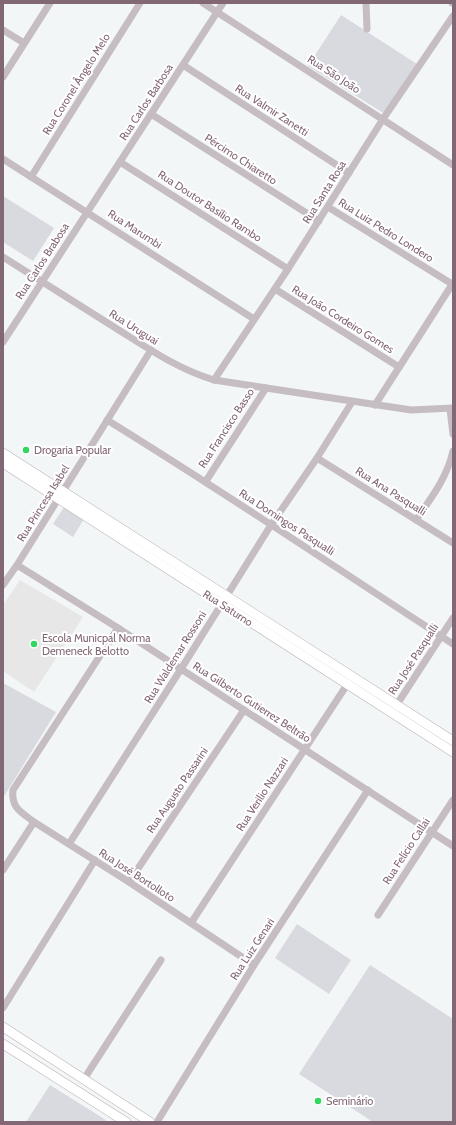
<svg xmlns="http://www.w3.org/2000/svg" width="456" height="1125" font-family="Cabin,sans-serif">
<rect width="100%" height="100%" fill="#f3f6f6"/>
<path fill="#e7e7e8" d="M20,580L83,617L34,692L3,671V605Z"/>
<g fill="#d8dae0">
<path d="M341,15L417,64L385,114L308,66Z"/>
<path d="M3,196L54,228L33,261L3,242Z"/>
<path d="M64,507L84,519L73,537L53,524Z"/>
<path d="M3,683L56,712L3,798Z"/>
<path d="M297,924L351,960L329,994L275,958Z"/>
<path d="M370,965L453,1019V1122H373L299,1074Z"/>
<path d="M50,1085L106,1120L105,1122H26Z"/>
</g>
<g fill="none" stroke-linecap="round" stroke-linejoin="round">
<defs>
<g id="secondary">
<path d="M3,453L453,741"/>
<path d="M3,463L453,752"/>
<path d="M3,1027L150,1122"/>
<path d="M3,1044L126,1122"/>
</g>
</defs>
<use href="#secondary" stroke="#bbb2b7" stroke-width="10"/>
<g stroke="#c5bdc1" stroke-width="7">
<path d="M203,3L453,165"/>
<path d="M366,3L367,29"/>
<path d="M452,3H453"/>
<path d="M3,30L24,43"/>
<path d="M183,65L349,173"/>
<path d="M3,77L50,3"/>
<path d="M151,114L319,221"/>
<path d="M3,159L254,319"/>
<path d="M120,162L288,269"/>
<path d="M31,177L140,3"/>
<path d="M328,207L452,284"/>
<path d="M3,257C40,280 77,304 114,327C146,347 177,369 214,380L411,410L453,408"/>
<path d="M275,289L399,367"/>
<path d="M3,342L223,3"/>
<path d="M214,380L288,269L383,119L453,16"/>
<path d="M375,405L453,283"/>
<path d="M450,409L453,434"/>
<path d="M107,420C224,492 338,569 453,644"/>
<path d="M317,458L453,543"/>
<path d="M206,481L266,388"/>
<path d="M416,520C431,498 447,478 453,451"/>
<path d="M17,565L118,628L453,846"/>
<path d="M3,585L17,565L151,350"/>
<path d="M118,628L13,790C11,808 21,812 34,822L129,882L254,965"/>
<path d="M394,709L453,618"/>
<path d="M69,844L181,669L271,525L317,458L352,402"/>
<path d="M3,870L34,822"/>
<path d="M129,882L244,710"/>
<path d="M378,915L453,800"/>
<path d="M191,923L350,680"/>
<path d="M3,1008L95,860"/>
<path d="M84,1079L161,960"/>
<path d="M157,1122L254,965L368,790"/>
</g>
<use href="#secondary" stroke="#fff" stroke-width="9"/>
</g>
<g fill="#32d761" stroke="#fff" stroke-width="1.5">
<circle cx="26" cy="450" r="4"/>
<circle cx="34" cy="644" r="4"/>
<circle cx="318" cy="1101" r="4"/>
</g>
<g text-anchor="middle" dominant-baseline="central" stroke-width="4" stroke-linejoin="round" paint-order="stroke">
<g font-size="11" fill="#826775" stroke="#fff">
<text transform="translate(334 74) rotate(33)">Rua São João</text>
<text transform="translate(76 84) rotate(-58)">Rua Coronel Ângelo Melo</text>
<text transform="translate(146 102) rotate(-57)">Rua Carlos Barbosa</text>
<text transform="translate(272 110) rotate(33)">Rua Valmir Zanetti</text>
<text transform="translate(241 159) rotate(33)">Pércimo Chiaretto</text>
<text transform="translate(324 192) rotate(-58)">Rua Santa Rosa</text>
<text transform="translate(210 206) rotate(33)">Rua Doutor Basílio Rambo</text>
<text transform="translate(135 229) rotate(33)">Rua Marumbi</text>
<text transform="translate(386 230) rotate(32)">Rua Luiz Pedro Londero</text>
<text transform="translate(42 261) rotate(-57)">Rua Carlos Brabosa</text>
<text transform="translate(343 319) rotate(32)">Rua João Cordeiro Gomes</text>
<text transform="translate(134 327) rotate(32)">Rua Uruguai</text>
<text transform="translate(226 428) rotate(-57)">Rua Francisco Basso</text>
<text transform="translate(391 491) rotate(32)">Rua Ana Pasqualli</text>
<text transform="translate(43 503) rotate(-58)">Rua Princesa Isabel</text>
<text transform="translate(287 522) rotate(33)">Rua Domingos Pasqualli</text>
<text transform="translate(228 608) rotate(33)">Rua Saturno</text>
<text transform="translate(175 657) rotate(-58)">Rua Waldemar Rossoni</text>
<text transform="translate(413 659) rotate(-57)">Rua José Pasqualli</text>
<text transform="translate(252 702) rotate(33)">Rua Gilberto Gutierrez Beltrão</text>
<text transform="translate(177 790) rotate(-56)">Rua Augusto Passarini</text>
<text transform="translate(262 794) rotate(-57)">Rua Verilio Nazzari</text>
<text transform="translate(406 851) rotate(-57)">Rua Felício Callai</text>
<text transform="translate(137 875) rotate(33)">Rua José Bortolloto</text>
<text transform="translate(252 949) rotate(-57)">Rua Luiz Genari</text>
</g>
<g font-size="11" fill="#826775" stroke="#fff" text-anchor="start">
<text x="34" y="450">Drogaria Popular</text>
<text x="42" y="638">Escola Municpal Norma<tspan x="42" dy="13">Demeneck Belotto</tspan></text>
<text x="326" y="1101">Seminário</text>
</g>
</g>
<rect width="456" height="1125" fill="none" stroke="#826775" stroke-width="8"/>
</svg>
